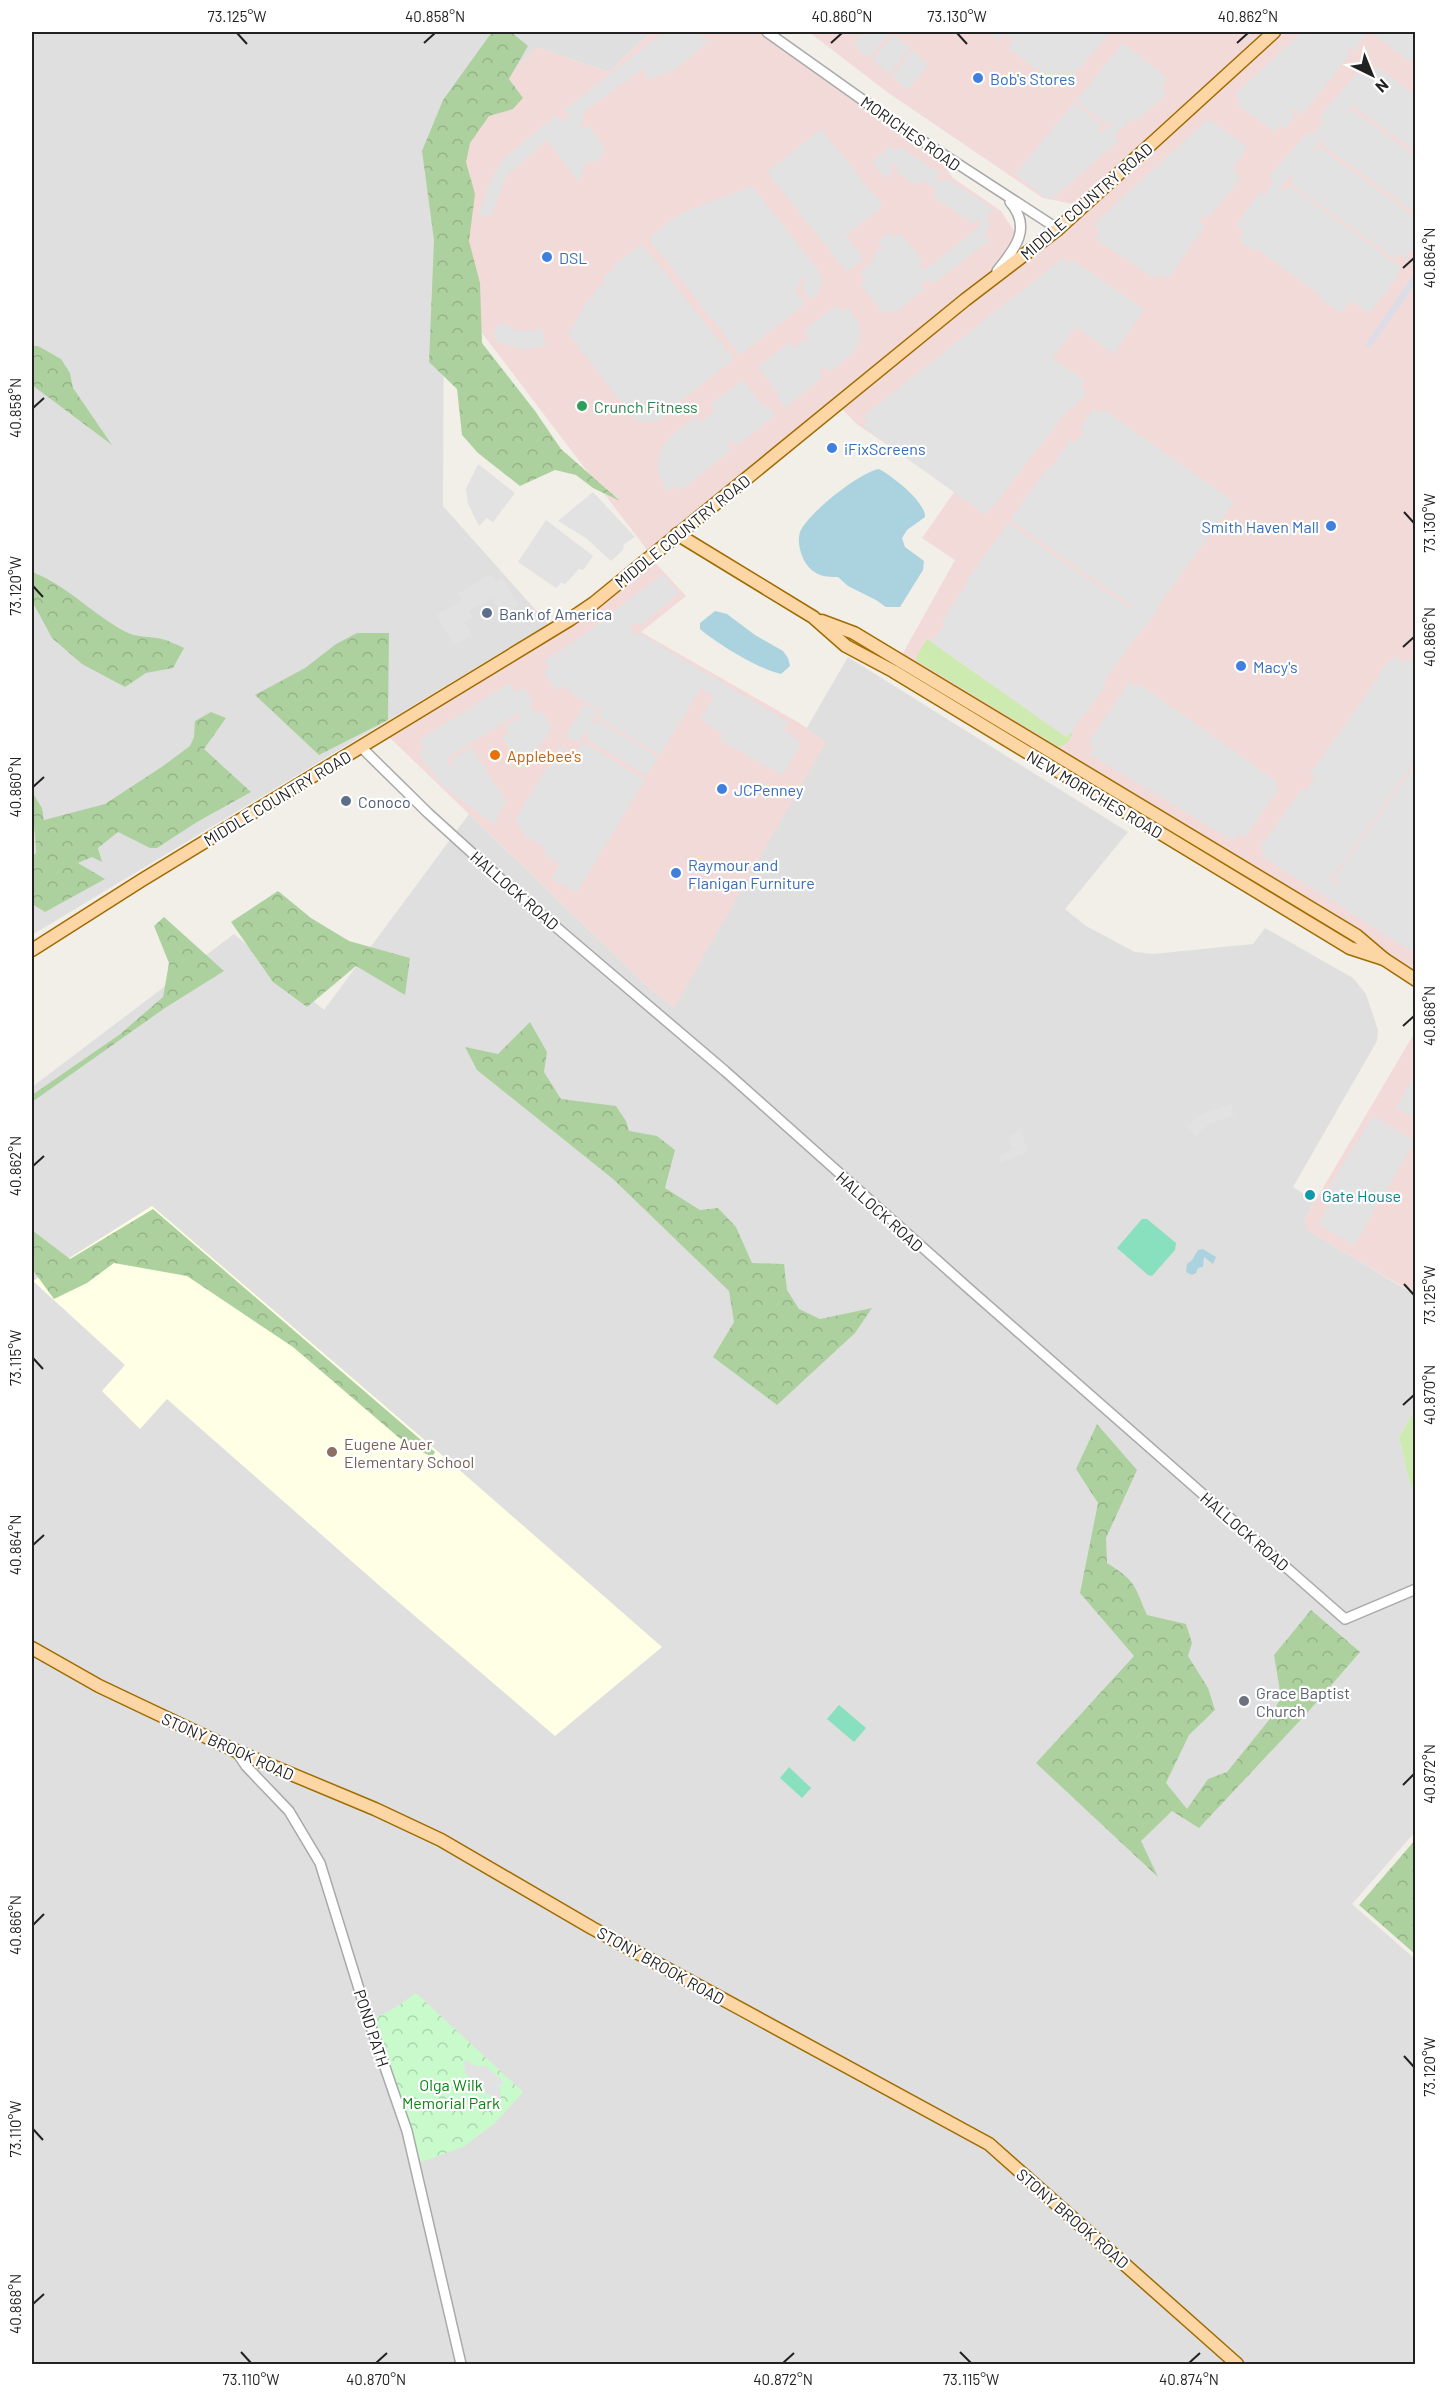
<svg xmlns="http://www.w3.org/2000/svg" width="1447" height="2396" font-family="Barlow,sans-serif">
<defs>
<pattern id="forest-crowns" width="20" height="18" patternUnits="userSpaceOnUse" patternTransform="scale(1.5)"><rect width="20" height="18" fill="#add19e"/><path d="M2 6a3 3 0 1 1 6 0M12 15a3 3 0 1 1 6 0" fill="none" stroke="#95b388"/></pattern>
<pattern id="park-crowns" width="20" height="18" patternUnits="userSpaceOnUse" patternTransform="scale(1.5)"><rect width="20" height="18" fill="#c8facc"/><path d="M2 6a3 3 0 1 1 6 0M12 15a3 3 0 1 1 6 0" fill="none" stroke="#acd6af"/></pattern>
</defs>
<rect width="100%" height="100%" fill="#f2efe9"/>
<g fill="#e0dfdf">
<path d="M32,32H651L609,72L536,47L444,229L443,506L548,624L32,935Z"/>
<path d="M848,657L1128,832L1065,909L1086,926L1135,952L1153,954L1253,944L1265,928L1353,978L1366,994L1378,1030L1377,1041L1293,1187L1315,1201L1304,1220L1309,1231L1415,1295V1410L1399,1437L1410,1484L1416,1488L1415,1832L1352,1904L1415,1959V2364H32V1087L234,934L324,1010L469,814L653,992Z"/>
</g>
<g fill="#f2dad9">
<path d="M651,32H767L930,148L953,178L1001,211L1016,234L1021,257L1083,206L1043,198L887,92L809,32H1415V982L893,671L955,560L922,538L955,491L858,425L837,404L650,557L686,596L641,632L801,724L826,742L674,1008L653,992L385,733L512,654L650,557L644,546L444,283L451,146L502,81L536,47L609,72Z"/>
<path d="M1415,1032V1294L1308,1231L1304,1220Z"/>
</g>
<path fill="#ffffe5" d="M152,1206L464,1474L662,1647L555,1736L381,1587L167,1399L140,1429L102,1391L125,1365L33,1281Z"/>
<g fill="#cdebb0">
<path d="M927,639L1066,737L1072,732L1073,734L1067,743L1059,747L917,661L916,657Z"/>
<path d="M1415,1410V1488L1410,1484L1399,1437Z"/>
</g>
<g fill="url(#forest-crowns)">
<path d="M492,32H511L528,46L509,79L523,98L513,109L489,116L470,143L466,162L475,194L469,241L480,283L482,343L535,411L561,449L620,501L593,488L576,475L555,470L520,486L478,453L462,435L457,389L429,362L434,240L422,151L443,100Z"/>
<path d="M32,346H38L61,359L70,373L73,388L112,445L32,385Z"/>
<path d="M32,572C67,585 93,615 126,632C138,638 150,636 162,639C170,641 177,645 184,648L173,668L146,673L125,687L82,664L52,638L32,601Z"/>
<path d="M357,633H389L388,720L319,755L255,695L305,668L336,644Z"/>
<path d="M211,712L226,718L204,749L251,792L197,822L157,848H150L118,832L98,848L102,862L92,857L78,863L105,879L45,912L32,904V857L36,853C36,832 31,813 32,792L42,808L44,820L105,804L163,766L190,746L194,737L195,721Z"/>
<path d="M278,891L311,918L349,941L410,958L405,995L356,966L307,1007L273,982L231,922Z"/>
<path d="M164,917L224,971L165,1008L32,1102V1095L119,1035L163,997L169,963L154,926Z"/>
<path d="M530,1022L547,1052L544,1072L561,1099L616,1106L626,1121L629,1131L657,1136L675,1150L665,1188L700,1210L718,1208L736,1227L752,1263L784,1264L787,1290L799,1309L820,1319L872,1308L855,1333L777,1405L713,1357L734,1322L729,1291L613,1179L477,1070L465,1047L498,1054Z"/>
<path d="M153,1209L435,1452L432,1457L404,1442L293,1347L187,1276L114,1263L87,1283L54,1299L32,1269V1230L70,1259Z"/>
<path d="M1097,1424L1137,1470L1106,1538L1107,1563C1136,1581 1134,1585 1147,1615L1186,1624L1192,1643L1188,1656L1208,1688L1215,1710L1189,1735L1166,1783L1187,1809L1208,1779L1227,1772L1269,1720L1281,1697L1274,1655L1311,1610L1360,1652L1308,1712L1199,1828L1172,1811L1141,1841L1158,1877L1036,1763L1134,1656L1080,1593L1098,1503L1076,1469Z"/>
<path d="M1415,1840V1954L1359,1905Z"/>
</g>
<path fill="url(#park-crowns)" d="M416,1993L523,2092L495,2123L463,2147L421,2162L375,2018L396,2007Z"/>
<g fill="#88e0be">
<path d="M1142,1219H1147L1176,1243L1175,1250L1152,1276L1148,1275L1117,1248Z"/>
<path d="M839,1705L866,1728L854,1742L827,1719Z"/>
<path d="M789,1767L811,1788L802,1798L780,1778Z"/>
</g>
<g fill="#e2e2e2">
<path d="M664,32H698L708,42L673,71L647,80L644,68L582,113L584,117L580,126L582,128L588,125L606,150L602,154L603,156L595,163L592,160L581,169L584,174L577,180L547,140L507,175L491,216L479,215L488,185L503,159L555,116L561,122L569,115L564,110Z"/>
<path d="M864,32L890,33L869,58L853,45Z"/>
<path d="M989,32H1109L1110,33L1067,83L1061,79L1056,84L1008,48L1014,41L1004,34L999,40Z"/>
<path d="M1302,32H1367L1354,52L1348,48L1346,50L1350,54L1302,115L1293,109L1290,111L1295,115L1285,129L1279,125L1275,132L1236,104L1240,99L1235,94Z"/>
<path d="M1371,32H1415V57L1410,62Z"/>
<path d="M893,35L910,48L889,74L872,60Z"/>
<path d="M1123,43L1167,78L1162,89L1167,94L1135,122L1131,119L1114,136L1119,141L1052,199L1044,197L1015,174L1074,103L1102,125L1098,130L1102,132L1113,122L1111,121L1106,124L1076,101Z"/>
<path d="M912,50L929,64L908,90L891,76Z"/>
<path d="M1363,66L1369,71L1376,66L1415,95V151L1354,107L1355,102L1346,114L1348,115L1352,110L1415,156V213L1322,144L1325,139H1322L1313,151L1316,152L1320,147L1415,217V245L1405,259L1398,254L1395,259L1291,184L1293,177L1291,176L1281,187L1284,191L1290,186L1401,267L1393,283L1369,313L1351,301L1341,313L1319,298L1320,295L1256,248L1253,251L1239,240L1244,231L1236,225L1260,192L1265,195L1273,182L1269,176L1308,132L1313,134L1323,122L1319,117Z"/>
<path d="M1208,119L1247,147L1234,167L1240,180L1212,213L1199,221L1205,226L1168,279L1158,275L1155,279L1096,239L1099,234L1094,224Z"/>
<path d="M821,129L883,206L846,236L864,259L847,272L767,172Z"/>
<path d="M891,146L895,151L900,147L940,173L936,180L941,183L946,178L993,209L988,216L989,226L984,235L990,240L933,284L928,279L920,284L924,290L894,314L889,308L883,313L860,284L866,279L860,272L872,262L876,256L875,252L883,247L878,241L890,232L894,238L900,233L923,261L919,269H926L978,228L981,222L978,219L974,224L933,197L937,190L922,180L915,185L895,171L898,167L893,162L890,166L893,172L885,178L872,161Z"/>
<path d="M752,186L819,271L822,282L817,294L810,300L802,287L806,280L804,277L800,280L801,284L795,289L805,304L740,355L649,239L668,222L687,211Z"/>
<path d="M642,244L734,359L667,412L657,398L650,403L647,400L643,403L646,406L650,407L657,404L664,417L656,421L642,423L632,417L568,333L580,316L579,313L585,308L583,305L595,295L593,292L605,282L603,277L614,269L613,266Z"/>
<path d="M1063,258L1068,264L1072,260L1144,309L1114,354L1076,327L1052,358L1084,380L1081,386L1087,392L1074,407L1069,409L986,515L863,427L867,421L863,416Z"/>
<path d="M836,305L842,311L848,308L860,325L859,344L854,352L830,372L824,367L819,371L822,378L785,408L780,402L777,392L758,367L790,342L795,348L809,337L804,330Z"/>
<path d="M501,322L516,331H534L541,328L546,346L523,350L498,342L492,335Z"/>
<path d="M743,380L762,405L771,409L775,415L737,446L732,441L728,444L731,450L680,491L674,486L667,492L658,473V458L662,447L673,434L695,417L701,422L714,412L709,405Z"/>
<path d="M1093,409L1099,413L1103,409L1234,502L1158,606L1155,615L1131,643L1105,681V687L1067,737L931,642L945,624L942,620L969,581L967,580L1008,523L1131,609L1133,607L1010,520L1048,467H1052L1070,440L1075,443L1084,432L1080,428Z"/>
<path d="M478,464L515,493L493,522L487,518L479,526L468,504L466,489Z"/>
<path d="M593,492L635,537L624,544L623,550L611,561L586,538L558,521Z"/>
<path d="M546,520L593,556L583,570L579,569L565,584L561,583L556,588L518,562Z"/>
<path d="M491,574L496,582L502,578L519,605L502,614L492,598L469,611L472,617L464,622L472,635L454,645L436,615L462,601L458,593Z"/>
<path d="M663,574L679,593L640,626L636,623H632V634L642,635L788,722L784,729L801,744L782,775L719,740L722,734L700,719L714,697L701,688L660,755L598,717L601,709L573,696L564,685L557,690L543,672L549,667L545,660L575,641Z"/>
<path d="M1395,656L1403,663L1408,657L1415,663V761L1332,878L1329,875L1327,877L1339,885L1340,883L1334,879L1415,765V954L1261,856L1264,851L1260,847L1302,789L1306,791L1315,778L1310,774L1373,685L1385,665Z"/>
<path d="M1129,682L1136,687L1139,684L1275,780L1278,790L1245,837L1238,834L1233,841L1089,754L1094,746L1088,743Z"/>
<path d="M510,683L515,692L523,688L534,702L530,706L537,714L542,712L553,728L548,731L547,737L537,748L538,751L534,754L528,765L522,769L502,737L509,733L505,726L521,717L518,714L446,759L452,769L454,766L450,761L471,747L508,804L503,806L494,825L441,784L418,754L424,749L419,740Z"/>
<path d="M585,704L598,710L591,724L593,725L597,720L658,757L647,776L588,740L589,732H586L579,743L565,736Z"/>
<path d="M583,742L645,780L577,892L551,879L560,864L543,854L546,848L526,837L515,820L560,746L575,755Z"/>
<path d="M1415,1075V1119L1396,1108Z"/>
<path d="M1232,1104L1233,1116L1209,1124L1196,1137L1186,1127L1200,1114Z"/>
<path d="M1373,1116L1415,1141L1354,1246L1318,1224L1334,1198L1325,1194Z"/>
<path d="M1021,1129L1027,1152L1000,1163L999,1156L1012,1149L1008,1137Z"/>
<path d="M466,2060L475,2066H486L503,2081L502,2085H496L500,2087L501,2103H497L465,2073L464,2063Z"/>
</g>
<path fill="#dddde8" d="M1415,272V284L1370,348L1365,345Z"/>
<g fill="#aad3df">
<path d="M879,469C892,476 926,502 925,517L907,530L902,538L905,547L924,561L923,570L900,607H886L876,600L848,586L838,577C831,577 822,577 816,573C803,566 796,545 800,532C808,513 860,472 879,469Z"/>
<path d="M715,611L727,614L755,635L783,651L788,658L790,666L781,674C757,668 719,645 700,629V623Z"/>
<path d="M1203,1249L1216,1257L1213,1264L1204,1257L1203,1267L1198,1268L1196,1273L1192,1275L1186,1272L1187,1264L1192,1260L1198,1250Z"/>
</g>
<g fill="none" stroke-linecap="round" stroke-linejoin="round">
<defs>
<g id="minor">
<path d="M767,32L898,125L1058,229"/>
<path d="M997,271C1014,250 1033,228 1010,202"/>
<path d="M362,748L428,813L515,892L725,1071L967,1287L1345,1619L1416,1589"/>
<path d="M236,1751L246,1766L289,1811L320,1863L368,2018L407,2131L461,2364"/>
</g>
<g id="major">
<path d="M677,534L813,617L846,646L893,671L1350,948L1384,959"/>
<path d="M822,621L854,633L1357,936L1384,959L1416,980"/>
<path d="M32,950L142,880L569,620L594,603L965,300L1058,229L1274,32"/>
<path d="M32,1648L99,1686L236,1751L375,1809L441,1840L592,1928L989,2144L1237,2364"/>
</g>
</defs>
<use href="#minor" stroke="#a9a9a9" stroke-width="12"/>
<use href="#major" stroke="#a06b00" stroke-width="15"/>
<use href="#minor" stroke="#fff" stroke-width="9"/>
<use href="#major" stroke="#fcd6a4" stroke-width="12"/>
</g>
<path fill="none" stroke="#222" stroke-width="2" d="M237,33L247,44M957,33L967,44M424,43L435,33M831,43L842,33M1237,43L1248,33M1403,268L1414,258M33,408L44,398M1404,512L1414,523M33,586L43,597M1403,647L1414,637M33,787L44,777M1403,1026L1414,1016M33,1166L44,1156M1404,1284L1414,1295M33,1358L43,1369M1403,1405L1414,1395M33,1545L44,1535M1403,1785L1414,1774M33,1925L44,1914M1404,2056L1414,2067M33,2129L43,2140M33,2304L44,2294M241,2352L251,2363M960,2352L971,2363M376,2363L387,2353M783,2363L794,2353M1189,2363L1200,2353"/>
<g fill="#3f7fe0" stroke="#fff" stroke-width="2">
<circle cx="978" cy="78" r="6"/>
<circle cx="547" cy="257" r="6"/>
<circle cx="832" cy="448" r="6"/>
<circle cx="1331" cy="526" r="6"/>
<circle cx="1241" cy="666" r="6"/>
<circle cx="722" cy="789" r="6"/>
<circle cx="676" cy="873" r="6"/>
</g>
<circle fill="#2e9e5b" stroke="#fff" stroke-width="2" cx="582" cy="406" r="6"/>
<g fill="#5c6f8a" stroke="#fff" stroke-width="2">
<circle cx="487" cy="613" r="6"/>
<circle cx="346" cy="801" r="6"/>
</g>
<circle fill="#e8710a" stroke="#fff" stroke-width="2" cx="495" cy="755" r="6"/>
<circle fill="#0f9aa8" stroke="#fff" stroke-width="2" cx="1310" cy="1195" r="6"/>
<circle fill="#8d6e63" stroke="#fff" stroke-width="2" cx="332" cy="1452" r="6"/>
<circle fill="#6b7280" stroke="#fff" stroke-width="2" cx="1244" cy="1701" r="6"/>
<g text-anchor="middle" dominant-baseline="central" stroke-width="4.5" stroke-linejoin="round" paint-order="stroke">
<g font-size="16" fill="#366cbe" stroke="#fff" text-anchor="start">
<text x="990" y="78">Bob's Stores</text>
<text x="559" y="257">DSL</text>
<text x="844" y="448">iFixScreens</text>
<text x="1319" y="526" text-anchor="end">Smith Haven Mall</text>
<text x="1253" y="666">Macy's</text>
<text x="734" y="789">JCPenney</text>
<text x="688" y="864">Raymour and<tspan x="688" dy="18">Flanigan Furniture</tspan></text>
</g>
<g font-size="16" fill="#222" stroke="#fff">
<text transform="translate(911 133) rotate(35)">MORICHES ROAD</text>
<text transform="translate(1086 201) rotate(-41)">MIDDLE COUNTRY ROAD</text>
<text transform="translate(682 531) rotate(-39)">MIDDLE COUNTRY ROAD</text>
<text transform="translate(1095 794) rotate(31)">NEW MORICHES ROAD</text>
<text transform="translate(277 798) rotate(-31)">MIDDLE COUNTRY ROAD</text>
<text transform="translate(515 890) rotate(41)">HALLOCK ROAD</text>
<text transform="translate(880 1211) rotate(42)">HALLOCK ROAD</text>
<text transform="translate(1245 1531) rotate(41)">HALLOCK ROAD</text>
<text transform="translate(228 1746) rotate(24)">STONY BROOK ROAD</text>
<text transform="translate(661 1965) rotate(29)">STONY BROOK ROAD</text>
<text transform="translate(372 2028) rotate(72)">POND PATH</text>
<text transform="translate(1073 2218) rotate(41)">STONY BROOK ROAD</text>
</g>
<g font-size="16" fill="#27864d" stroke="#fff" text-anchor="start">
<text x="594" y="406">Crunch Fitness</text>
</g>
<g font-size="16" fill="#4e5e75" stroke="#fff" text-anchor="start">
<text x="499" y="613">Bank of America</text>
<text x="358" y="801">Conoco</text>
</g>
<g font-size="16" fill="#c56008" stroke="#fff" text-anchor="start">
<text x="507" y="755">Applebee's</text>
</g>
<g font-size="16" fill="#0d838f" stroke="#fff" text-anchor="start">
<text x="1322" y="1195">Gate House</text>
</g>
<g font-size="16" fill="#785e54" stroke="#fff" text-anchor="start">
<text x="344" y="1443">Eugene Auer<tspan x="344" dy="18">Elementary School</tspan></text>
</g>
<g font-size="16" fill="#5b616d" stroke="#fff" text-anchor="start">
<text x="1256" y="1692">Grace Baptist<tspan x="1256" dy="18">Church</tspan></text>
</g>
<g font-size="16" fill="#0c8416" stroke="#fff">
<text x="451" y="2084">Olga Wilk<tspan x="451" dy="18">Memorial Park</tspan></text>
</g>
</g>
<rect width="1447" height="2396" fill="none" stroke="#ffffff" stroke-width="66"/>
<g transform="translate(1372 75) rotate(137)" stroke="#ffffff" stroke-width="4.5" paint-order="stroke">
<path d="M0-4.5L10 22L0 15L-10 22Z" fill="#222222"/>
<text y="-9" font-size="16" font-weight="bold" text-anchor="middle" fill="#222222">N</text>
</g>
<rect x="33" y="33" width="1381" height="2330" fill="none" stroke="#222" stroke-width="2"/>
<g font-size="15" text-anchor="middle" fill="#222">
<text x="237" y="22">73.125°W</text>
<text x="435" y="22">40.858°N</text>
<text x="842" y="22">40.860°N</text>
<text x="957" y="22">73.130°W</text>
<text x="1248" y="22">40.862°N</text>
<text transform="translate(1430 258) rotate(-90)" y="5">40.864°N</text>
<text transform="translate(16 408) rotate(-90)" y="5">40.858°N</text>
<text transform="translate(1430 523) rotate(-90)" y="5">73.130°W</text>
<text transform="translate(16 586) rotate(-90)" y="5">73.120°W</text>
<text transform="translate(1430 637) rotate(-90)" y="5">40.866°N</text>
<text transform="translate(16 787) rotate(-90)" y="5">40.860°N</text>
<text transform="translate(1430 1016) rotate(-90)" y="5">40.868°N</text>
<text transform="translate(16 1166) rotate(-90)" y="5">40.862°N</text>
<text transform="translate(1430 1295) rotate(-90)" y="5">73.125°W</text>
<text transform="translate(16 1358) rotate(-90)" y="5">73.115°W</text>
<text transform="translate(1430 1395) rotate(-90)" y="5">40.870°N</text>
<text transform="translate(16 1545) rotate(-90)" y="5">40.864°N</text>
<text transform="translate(1430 1774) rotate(-90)" y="5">40.872°N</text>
<text transform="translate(16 1925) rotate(-90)" y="5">40.866°N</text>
<text transform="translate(1430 2067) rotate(-90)" y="5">73.120°W</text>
<text transform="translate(16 2129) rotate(-90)" y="5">73.110°W</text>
<text transform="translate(16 2304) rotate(-90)" y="5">40.868°N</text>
<text x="251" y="2385">73.110°W</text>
<text x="376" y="2385">40.870°N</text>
<text x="783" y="2385">40.872°N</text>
<text x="971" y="2385">73.115°W</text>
<text x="1189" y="2385">40.874°N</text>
</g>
</svg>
